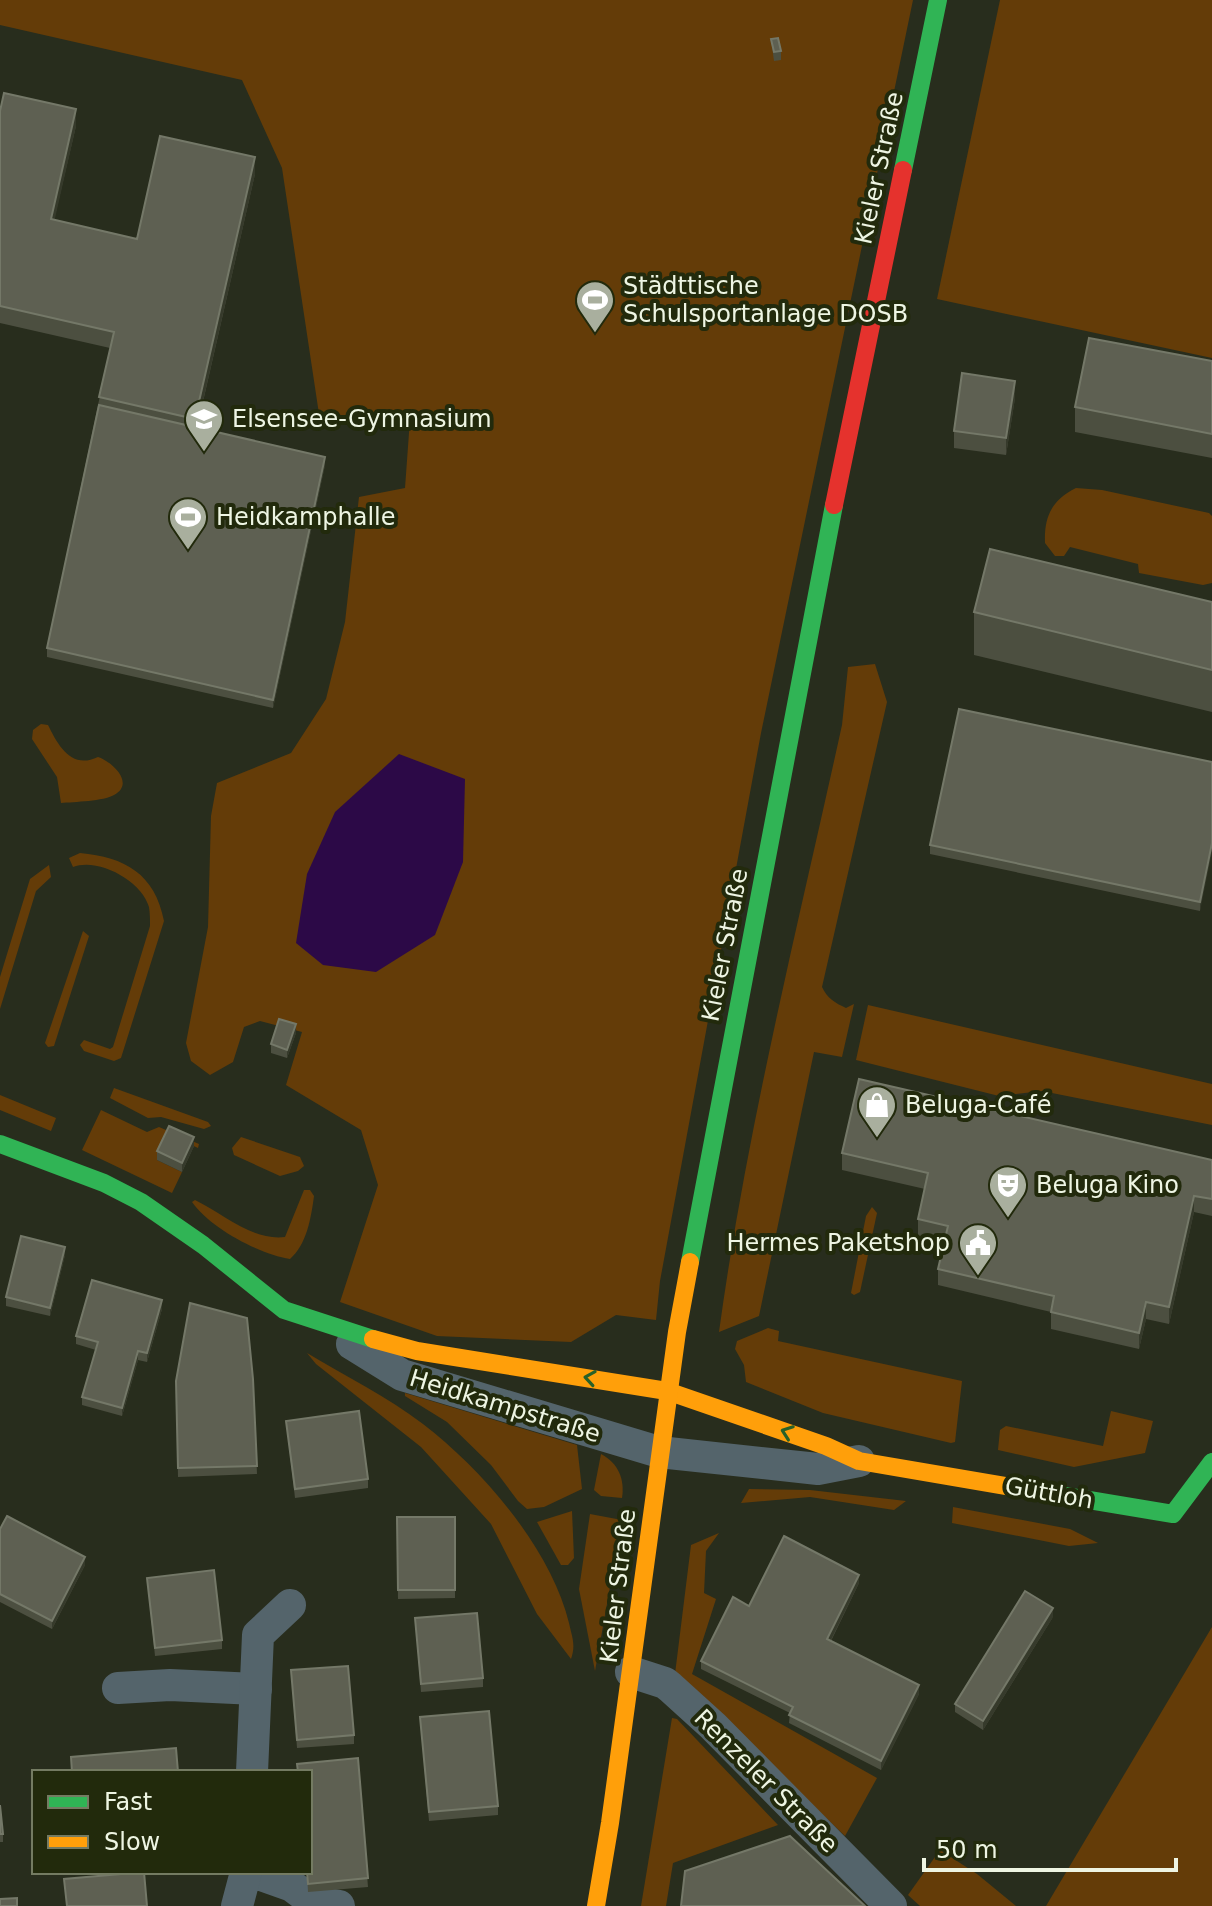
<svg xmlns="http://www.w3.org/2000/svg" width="1212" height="1906" font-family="'DejaVu Sans',sans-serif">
<rect width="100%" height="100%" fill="#282d1d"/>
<g fill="#643c08">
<path d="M0,0H913L761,733L660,1281L656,1320L616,1315L571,1342L437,1336L340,1302L378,1185L361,1130L286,1085L302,1032L260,1021L244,1027L233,1062L210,1075L191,1061L186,1043L208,927L211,816L217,783L291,753L326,699L345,622L359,497L405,488L410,419L319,414L282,168L242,80L0,25Z"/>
<path d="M1000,0H1212V358L937,299Z"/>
<path d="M1076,488L1102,490L1209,513L1212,516V583L1203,585L1139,573L1138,564L1070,547L1064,556H1055L1045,543C1044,518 1051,500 1076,488Z"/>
<path d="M875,664L887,702L822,987C827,998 835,1003 846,1008L854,1004L842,1057L814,1052L759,1316L719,1332C747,1127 798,926 842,725L848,667Z"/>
<path d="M41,724L48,725C58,745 71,770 98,757C111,761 136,783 114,795C104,801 74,802 61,803L57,777L32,739L33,730Z"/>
<path d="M80,853C125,857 155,874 164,921L121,1058L114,1061L84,1051L80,1045L84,1040L110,1049L113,1047L150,926C150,920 150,913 149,907C142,881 98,857 73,867L69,858Z"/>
<path d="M49,865L51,877L36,891L0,1009V977L30,879Z"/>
<path d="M83,931L89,936L54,1046L48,1047L45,1043Z"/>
<path d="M868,1005L1212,1084V1125L1042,1091L999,1096L856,1060Z"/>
<path d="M114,1088L208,1122L211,1126L204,1129L161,1117L148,1118L110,1098Z"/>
<path d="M0,1095L56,1118L51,1131L0,1110Z"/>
<path d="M101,1110L147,1132L159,1127L199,1144L198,1148L170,1135L157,1160L182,1172L172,1193L82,1150Z"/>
<path d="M241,1137L300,1157L304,1166L298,1171L280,1176L234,1155L232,1148Z"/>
<path d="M304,1190H310L314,1196C311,1218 307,1244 290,1259C259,1254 210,1228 192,1202L195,1200C224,1214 252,1241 285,1237Z"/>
<path d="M872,1207L877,1213L860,1292L854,1295L851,1293L866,1216Z"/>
<path d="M768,1328L779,1331L778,1341L962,1381L955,1442L951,1443L823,1413L746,1382L744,1365L735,1349L737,1341Z"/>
<path d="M307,1353C345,1376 388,1397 423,1424C483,1470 551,1549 569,1623C572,1637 576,1645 571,1659L537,1614L491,1524L421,1447L316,1364Z"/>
<path d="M405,1393L577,1445L582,1489L544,1507L527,1509L518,1501L491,1465L447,1422L405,1396Z"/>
<path d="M1111,1411L1153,1421L1145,1453L1074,1467L998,1450L1000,1430L1006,1426L1103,1446Z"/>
<path d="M601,1454C618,1463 625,1479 622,1498L601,1496L594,1490Z"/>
<path d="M749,1489L810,1490L906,1501L894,1510L810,1497L741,1503Z"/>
<path d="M953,1507L1070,1529L1098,1543L1069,1546L952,1523Z"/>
<path d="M572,1511L574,1558L568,1565H561L537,1522Z"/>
<path d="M590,1514L622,1520L595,1671L579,1589Z"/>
<path d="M719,1533L706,1551L704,1593L716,1599L692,1674L877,1778L845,1836L675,1674L691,1545Z"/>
<path d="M1212,1627V1906H1046Z"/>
<path d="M672,1718L677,1719L778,1825L673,1863L666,1906H641Z"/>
<path d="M940,1850L977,1874L1016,1906H920L908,1895Z"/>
</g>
<path fill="#2c0947" d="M399,754L465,779L463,862L435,935L376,972L323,965L296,943L307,874L335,812Z"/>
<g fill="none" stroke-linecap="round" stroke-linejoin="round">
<g stroke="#54646b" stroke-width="32">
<path d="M352,1344L402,1375L659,1452L818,1469L859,1461"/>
<path d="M631,1672L665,1683L670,1687L713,1726L891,1906"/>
<path d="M118,1688L170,1685L256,1689"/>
<path d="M252,1772L258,1635L290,1605"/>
<path d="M245,1875H261L292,1886L312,1901L339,1906"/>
<path d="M237,1906L246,1872"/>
</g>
<g stroke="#30b455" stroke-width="18">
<path d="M903,170L938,0"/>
<path d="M0,1144L104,1183L141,1202L203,1245L284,1310L373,1339"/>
<path d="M690,1262L834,505"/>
<path d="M1053,1494L1173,1514L1212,1462"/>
</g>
<g stroke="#ff9f0a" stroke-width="18">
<path d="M373,1339L417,1351L667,1391L826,1446L859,1461L1053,1494"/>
<path d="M596,1906L610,1823L677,1332L690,1262"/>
</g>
<path stroke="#e5322d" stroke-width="18" d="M834,505L903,170"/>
</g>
<g fill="#4c4f40">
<path d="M771,39L781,51V60L774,61Z"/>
<path d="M0,111L76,126L54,220L137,239L255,174L197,428L325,465L273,708L47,657V648L110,348L0,323Z"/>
<path d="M1212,361V458L1075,432V407Z"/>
<path d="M1015,398L1006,455L954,448V431Z"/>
<path d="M1212,602V712L974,655V612Z"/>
<path d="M1212,762L1200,911L930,854V845Z"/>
<path d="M296,1033L287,1058L271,1053V1044Z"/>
<path d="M194,1146L182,1172L157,1160V1151Z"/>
<path d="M842,1153L1212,1160V1216L1194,1212L1169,1324L1146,1319L1139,1349L1051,1329V1312L938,1285V1269L944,1242L918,1236V1219L925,1189L842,1170Z"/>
<path d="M65,1255L50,1316L6,1306V1297Z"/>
<path d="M162,1309L147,1362L138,1360L122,1416L82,1405V1397L96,1350L76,1344V1336Z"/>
<path d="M253,1379L257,1474L178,1477L176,1381Z"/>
<path d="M286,1421L368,1479V1488L295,1498Z"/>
<path d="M397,1517H455V1598L398,1599Z"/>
<path d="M0,1529L85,1565L52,1629L0,1602Z"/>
<path d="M147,1578L222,1640V1649L155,1656Z"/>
<path d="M859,1583L831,1641L919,1694L881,1770L789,1723L790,1713L701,1669V1661L749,1606Z"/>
<path d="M1053,1617L983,1730L955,1712V1704Z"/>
<path d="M415,1618L483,1678V1687L421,1692Z"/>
<path d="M291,1670L354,1735V1744L297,1748Z"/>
<path d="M420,1717L498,1806V1815L429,1821Z"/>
<path d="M358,1758L368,1887L308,1892L307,1872H310V1772H297V1764Z"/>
<path d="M0,1805L3,1834V1842H0Z"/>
</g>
<g fill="#363a2b">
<path d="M76,109V126L51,236V219Z"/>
<path d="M255,157V174L195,436V419Z"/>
<path d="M1015,381V398L1006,455V438Z"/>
<path d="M325,457V465L273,708V700Z"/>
<path d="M1212,843V852L1200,911V902Z"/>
<path d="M296,1024V1033L287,1058V1050Z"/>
<path d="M194,1137V1146L182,1172V1163Z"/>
<path d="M1194,1196V1212L1169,1324V1307Z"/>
<path d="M65,1247V1255L50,1316V1308Z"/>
<path d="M162,1300V1309L147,1362V1353Z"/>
<path d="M1146,1302V1319L1139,1349V1333Z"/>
<path d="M138,1351V1360L122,1416V1408Z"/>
<path d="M85,1557V1565L52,1629V1621Z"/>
<path d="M859,1575V1583L827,1648V1639Z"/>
<path d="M1053,1608V1617L983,1730V1721Z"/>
<path d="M919,1685V1694L881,1770V1761Z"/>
</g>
<g fill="#5e6052" stroke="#747868" stroke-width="2">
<path d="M778,38L781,51L774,52L771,39Z"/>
<path d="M4,93L76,109L51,219L137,239L160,136L255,157L195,419L99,397L114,332L0,306V111Z"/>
<path d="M1089,338L1212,361V434L1075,407Z"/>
<path d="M962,373L1015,381L1006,438L954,431Z"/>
<path d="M99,405L325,457L273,700L47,648Z"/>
<path d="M990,549L1212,602V670L974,612Z"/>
<path d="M959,709L1212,762V843L1200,902L930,845Z"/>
<path d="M279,1019L296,1024L287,1050L271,1044Z"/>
<path d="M859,1079L1212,1160V1199L1194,1196L1169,1307L1146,1302L1139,1333L1051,1312L1054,1296L938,1269L948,1226L918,1219L928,1173L842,1153Z"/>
<path d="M169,1126L194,1137L182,1163L157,1151Z"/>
<path d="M21,1236L65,1247L50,1308L6,1297Z"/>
<path d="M92,1280L162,1300L147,1353L138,1351L122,1408L82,1397L98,1342L76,1336Z"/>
<path d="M190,1303L247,1318L253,1379L257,1466L178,1468L176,1381Z"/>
<path d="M359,1411L368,1479L295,1489L286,1421Z"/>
<path d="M7,1516L85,1557L52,1621L0,1594V1529Z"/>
<path d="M397,1517H455V1590H398Z"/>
<path d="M784,1536L859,1575L827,1639L919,1685L881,1761L789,1715L793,1707L701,1661L733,1597L749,1606Z"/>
<path d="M214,1570L222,1640L155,1648L147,1578Z"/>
<path d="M1025,1591L1053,1608L983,1721L955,1704Z"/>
<path d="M477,1613L483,1678L421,1684L415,1618Z"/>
<path d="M348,1666L354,1735L297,1740L291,1670Z"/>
<path d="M489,1711L498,1806L429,1812L420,1717Z"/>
<path d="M176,1748L178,1772H72L71,1757Z"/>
<path d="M358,1758L368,1878L308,1884L307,1872H310V1772H298L297,1764Z"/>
<path d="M0,1805L3,1834H0Z"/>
<path d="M790,1836L865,1906H681L685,1871Z"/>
<path d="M144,1872L147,1906H67L64,1879Z"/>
<path d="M17,1898V1906H0V1899Z"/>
</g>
<defs><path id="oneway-chevron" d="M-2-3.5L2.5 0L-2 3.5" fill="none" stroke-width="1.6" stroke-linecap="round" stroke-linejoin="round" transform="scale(2)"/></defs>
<g stroke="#286129">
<use href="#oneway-chevron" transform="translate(590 1378) rotate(-171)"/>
<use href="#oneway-chevron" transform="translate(787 1432) rotate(-160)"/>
</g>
<defs>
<symbol id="stadium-pin" viewBox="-11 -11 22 30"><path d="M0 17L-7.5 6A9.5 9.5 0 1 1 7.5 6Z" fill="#a9af9e" stroke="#222a0c"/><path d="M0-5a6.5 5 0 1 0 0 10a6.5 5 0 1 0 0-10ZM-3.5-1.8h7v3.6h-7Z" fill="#fff"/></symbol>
<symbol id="school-pin" viewBox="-11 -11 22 30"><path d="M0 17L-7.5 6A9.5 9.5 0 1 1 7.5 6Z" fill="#a9af9e" stroke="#222a0c"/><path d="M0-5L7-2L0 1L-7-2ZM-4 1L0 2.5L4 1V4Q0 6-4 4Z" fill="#fff"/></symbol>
<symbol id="shop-pin" viewBox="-11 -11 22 30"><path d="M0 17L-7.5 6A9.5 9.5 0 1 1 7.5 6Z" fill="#a9af9e" stroke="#222a0c"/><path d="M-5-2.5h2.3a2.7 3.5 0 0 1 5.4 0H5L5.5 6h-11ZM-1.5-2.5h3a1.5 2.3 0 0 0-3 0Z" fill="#fff"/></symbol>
<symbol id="theatre-pin" viewBox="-11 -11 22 30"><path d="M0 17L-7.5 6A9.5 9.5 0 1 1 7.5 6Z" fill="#a9af9e" stroke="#222a0c"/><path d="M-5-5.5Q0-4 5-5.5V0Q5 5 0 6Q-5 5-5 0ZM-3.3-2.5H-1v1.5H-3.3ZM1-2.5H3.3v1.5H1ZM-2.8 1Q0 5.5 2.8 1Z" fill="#fff"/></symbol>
<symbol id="civic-pin" viewBox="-11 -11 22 30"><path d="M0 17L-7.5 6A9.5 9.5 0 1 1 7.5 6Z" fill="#a9af9e" stroke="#222a0c"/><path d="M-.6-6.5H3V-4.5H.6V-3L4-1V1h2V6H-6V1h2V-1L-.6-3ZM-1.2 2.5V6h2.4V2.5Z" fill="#fff"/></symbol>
</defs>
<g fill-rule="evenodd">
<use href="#stadium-pin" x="573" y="278" width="44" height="60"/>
<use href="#school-pin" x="182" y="397" width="44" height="60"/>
<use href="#stadium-pin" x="166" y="495" width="44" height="60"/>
<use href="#shop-pin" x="855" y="1083" width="44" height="60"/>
<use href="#theatre-pin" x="986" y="1163" width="44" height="60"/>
<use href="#civic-pin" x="956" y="1221" width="44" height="60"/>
</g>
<g text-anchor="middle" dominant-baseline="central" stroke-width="8" stroke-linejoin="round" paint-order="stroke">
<g font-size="24" fill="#eef5e3" stroke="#222a0c">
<text transform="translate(879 168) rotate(-78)">Kieler Straße</text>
<text transform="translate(725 945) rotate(-79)">Kieler Straße</text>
<text transform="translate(505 1406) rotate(17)">Heidkampstraße</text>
<text transform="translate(1049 1493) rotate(10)">Güttloh</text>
<text transform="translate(618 1586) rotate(-83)">Kieler Straße</text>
<text transform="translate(766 1781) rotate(45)">Renzeler Straße</text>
</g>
<g font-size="24" fill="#eef5e3" stroke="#222a0c" text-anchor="start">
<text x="623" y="286">Städttische<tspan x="623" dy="28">Schulsportanlage DOSB</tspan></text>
<text x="232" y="419">Elsensee-Gymnasium</text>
<text x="216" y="517">Heidkamphalle</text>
<text x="905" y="1105">Beluga-Café</text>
<text x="1036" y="1185">Beluga Kino</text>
<text x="950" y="1243" text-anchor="end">Hermes Paketshop</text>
</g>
</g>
<rect x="32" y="1770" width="280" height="104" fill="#222a0c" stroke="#747b62" stroke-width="2"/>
<rect x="48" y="1796" width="40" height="12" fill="#30b455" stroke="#747b62" stroke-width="2"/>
<text x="104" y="1810" font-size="24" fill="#eef5e3">Fast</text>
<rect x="48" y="1836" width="40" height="12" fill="#ff9f0a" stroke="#747b62" stroke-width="2"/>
<text x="104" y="1850" font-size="24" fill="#eef5e3">Slow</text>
<path d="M924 1858v12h252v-12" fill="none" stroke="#eef5e3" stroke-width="4"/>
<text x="936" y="1858" font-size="24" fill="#eef5e3" stroke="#222a0c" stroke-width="6" paint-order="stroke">50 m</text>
</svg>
